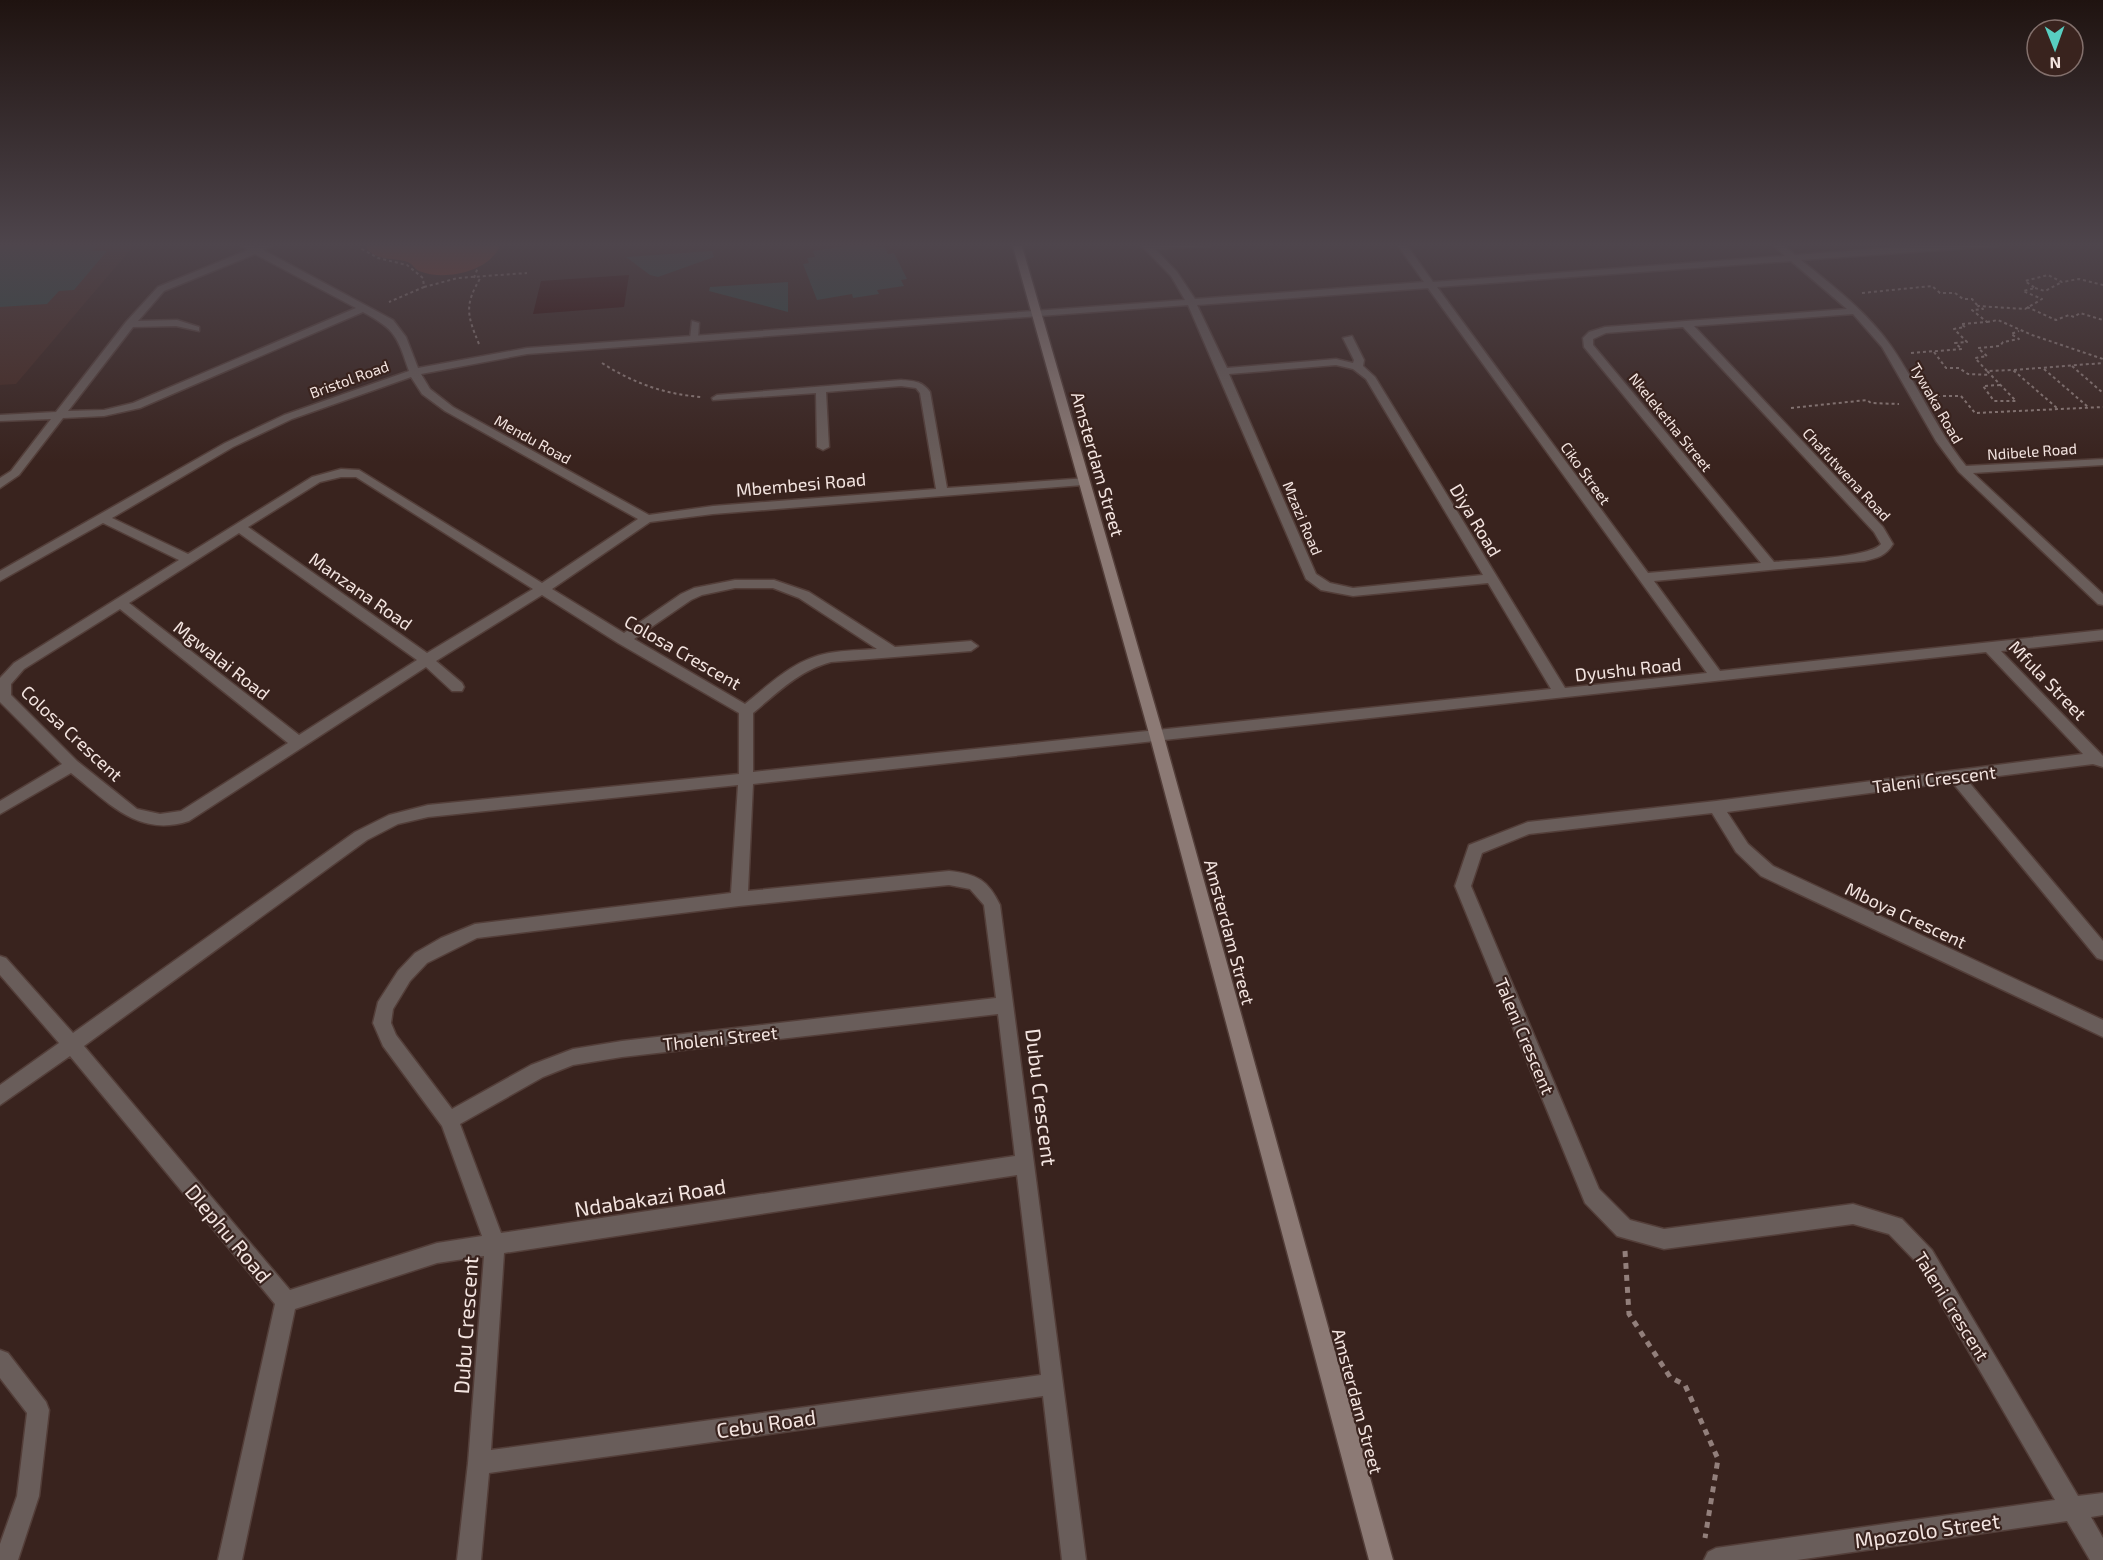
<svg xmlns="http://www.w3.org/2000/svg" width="2103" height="1560" font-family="'Exo 2',sans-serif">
<rect width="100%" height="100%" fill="#39231e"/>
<path fill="#462922" d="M0,243H136L16,384L0,385Z"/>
<path fill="#813121" d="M368,243H490L499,246V248C486,273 443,281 419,271C414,269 413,264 408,262C394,257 375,262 366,247Z"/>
<path fill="#2e0300" d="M629,275L624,307L533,314L541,281Z"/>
<g fill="#2b4844">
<path d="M0,243H100L92,251H107L74,290L59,291L47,304L0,307Z"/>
<path d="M866,243H874L876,248L884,246L888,254L894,253L907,279L901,280L904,286L877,290L879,294L853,298L852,294L817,300L803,264L809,263L807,258L815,257L813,251Z"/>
<path d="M712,251L714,257L658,277L650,275L626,257Z"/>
<path d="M788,282V312L709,291L710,287Z"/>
</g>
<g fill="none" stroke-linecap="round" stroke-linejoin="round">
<defs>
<path id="lane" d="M692,321L699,323L698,339L694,341L690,339Z"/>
<g id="street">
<path d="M238,243H250L256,247L264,243H277L263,250L393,320L406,337L418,368L527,348L1185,300L1171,276L1139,243H1214L1210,246L1155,249L1177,272L1195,299L1424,282L1396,243H1405L1433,282L1785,256L1771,243H1781L1795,255L1954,243H2001L1997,246L1801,260C1833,286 1867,312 1891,346C1918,385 1936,429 1966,466L2103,459V465L1973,473L2103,594V605L2098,604L1959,472L1936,441L1882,347L1853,314L1694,326L1883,527L1893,544C1886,556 1877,558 1864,561L1654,581L1720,671L2103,630V640L2001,651L2103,756V767L2093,764L1967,780L2103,941V960L2097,958L1952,782L1727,812L1748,844L1773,866L2103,1020V1037L1761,876L1736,852L1712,813L1529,834L1482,853L1471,886L1599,1189L1630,1220L1664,1229L1853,1204L1902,1219L1932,1250L2078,1496L2103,1493V1515L2091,1517L2103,1538V1560H2090L2067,1521L1797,1560H1704L1708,1552L1716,1548L2055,1500L1918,1264L1889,1234L1853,1224L1664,1249L1617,1236L1585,1203L1455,886L1469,845L1528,822L1716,801L2083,754L1986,652L753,784L748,891L949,871C977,874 988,880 1000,905L1086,1560H1062L1043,1396L489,1473L481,1560H457L468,1463L484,1256L437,1263L295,1309L242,1560H218L275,1304L70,1056L0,1105V1085L59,1043L0,975V956L6,958L73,1033L355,832L389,815L428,805L739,774V713L618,643L542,595L436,661L462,683L464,687L462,691H452L426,667L189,821C138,838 108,802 71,773L0,814V801L62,764L0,702V678L14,663L179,560L103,523L0,581V571L225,443L284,415L409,371C397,336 396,330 363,312L140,408L104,416L63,418L19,475L0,488V478L11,471L51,419L0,421V415L56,412L126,322L158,287L248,250ZM255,254L356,308L133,403L104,410L68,411L133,327L176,326L199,331V327L177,320L138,321L164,291ZM1791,261L1847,309L1605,327L1589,332L1583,338L1584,347L1761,563L1648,573L1437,287ZM1428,288L1707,673L1565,688L1375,377L1363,366L1364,360L1352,336L1343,338L1354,360L1353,363L1336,359L1227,368L1197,305ZM1188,305L1306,579L1321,590L1353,596L1488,583L1551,689L753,772V713C777,693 800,670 831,662L971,651L978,646L971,641L895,647L809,592L774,580H735L694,588L681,594L624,633L552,589L650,522L713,514L1083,485L1087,484V478L947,488L930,392C922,381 914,381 901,380L717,395L712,398L713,400L816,393L817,447L823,450L829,447L826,392L901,386L916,388L920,393L936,489L713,506L649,515L453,407L430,389L421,374L527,354ZM1683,327L1874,532L1881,544C1870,558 1794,560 1774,562L1593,345V339L1606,333ZM1336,365L1353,369L1366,379L1483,575L1353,588L1330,583L1316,574L1229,374ZM411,377L422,394L445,411L638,519L542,583L359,470L341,469L312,477L188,554L112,518L233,447L292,419ZM341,477H356L533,589L427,653L248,527L320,482ZM239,533L417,660L299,735L129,603ZM735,588H773L799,598L877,649C861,650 845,650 829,653C795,659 771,683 745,704L634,639L691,600L702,595ZM120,609L288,743L181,811L160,814L137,809L77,761L11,695V684L24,669ZM738,785L731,893L475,924L441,938L415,953L398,971L378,1002L373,1023L383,1046L442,1126L482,1236L437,1243L290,1290L84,1046L367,840L398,824L428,817ZM949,885L970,889L984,905L996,998L622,1041L573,1049L531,1065L452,1109L396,1035L391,1023L393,1009L410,981L427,963L477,938L739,906ZM998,1014L1015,1156L501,1233L460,1124L543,1077L573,1065L622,1057ZM1017,1175L1041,1375L491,1450L504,1253Z"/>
<path d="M0,1350L8,1353L46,1402L49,1410L39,1496L18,1560H0V1544L17,1496L27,1413L0,1378Z"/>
</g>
<path id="secondary" d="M1012,243H1021L1164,737L1393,1560H1369L1150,737Z"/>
</defs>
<use href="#lane" stroke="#533e39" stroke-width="3"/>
<use href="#street" stroke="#533e39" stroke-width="3"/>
<use href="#secondary" stroke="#533e39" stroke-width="3"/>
<g stroke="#927f7b" stroke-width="2" stroke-dasharray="3 3" stroke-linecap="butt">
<path d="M364,243L362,249L378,258L407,265L423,278L424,287L389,302"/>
<path d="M474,278L478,267"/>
<path d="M424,287L458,278L527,273"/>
<path d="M2035,288L2045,291L2062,282"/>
<path d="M1862,293L1932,286L1940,293H1955L1963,299H1972L1978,306"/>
<path d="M2027,307L2056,320L2069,315L2074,317L2080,313L2103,320"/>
<path d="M1987,322L1998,320L2032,335L2103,359"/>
<path d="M479,344C467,315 464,305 481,277"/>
<path d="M1934,352L1946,368H1959L1968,374L1990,375"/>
<path d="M1911,353L1962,349L1955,343L1967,342L1954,329L1965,327L1961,324L1987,322L1972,310L1983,309L1978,306L2025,309L2042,299L2023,291L2035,288L2025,281L2048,275L2062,282L2079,279L2103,285"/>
<path d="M602,363C633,383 664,394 701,397"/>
<path d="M2072,366L2103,393"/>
<path d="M2044,369L2088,407"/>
<path d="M2014,370L2103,363"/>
<path d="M1987,371L1975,358L1987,356L1978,348L2000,346L2003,342L2019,339L2011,334L2019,331"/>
<path d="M2000,385L1983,386L1994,401H2016L1987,371L2013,370L2057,408"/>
<path d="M1937,396H1961L1975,413L2103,407"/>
<path d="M1791,408L1867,400L1871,403L1899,404"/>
</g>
<path stroke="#927f7b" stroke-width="5" stroke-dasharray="6 6" stroke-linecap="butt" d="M1625,1251L1629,1314L1670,1377L1685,1385L1718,1459L1705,1538"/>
<use href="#lane" fill="#695d5a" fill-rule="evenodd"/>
<use href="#street" fill="#695d5a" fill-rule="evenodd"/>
<use href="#secondary" fill="#8c7a75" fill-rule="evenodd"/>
</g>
<linearGradient id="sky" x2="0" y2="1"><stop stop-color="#1f1310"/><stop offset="0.53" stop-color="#4e454c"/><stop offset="1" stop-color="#4e454c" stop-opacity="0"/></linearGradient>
<rect width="2103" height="462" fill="url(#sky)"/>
<g text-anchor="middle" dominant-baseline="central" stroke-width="4.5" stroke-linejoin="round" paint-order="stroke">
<g font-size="15" fill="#f3e4e0" stroke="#39231e">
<text transform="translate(349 379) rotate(-20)">Bristol Road</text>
<text transform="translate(1937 403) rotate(60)">Tywaka Road</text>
<text transform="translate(1671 422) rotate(51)">Nkeleketha Street</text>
<text transform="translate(533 439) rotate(29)">Mendu Road</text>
<text transform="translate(2032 451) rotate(-4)">Ndibele Road</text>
<text transform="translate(1586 473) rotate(54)">Ciko Street</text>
<text transform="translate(1847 474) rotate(47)">Chafutwena Road</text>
<text transform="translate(1303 518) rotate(67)">Mzazi Road</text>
</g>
<g font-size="18" fill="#f3e4e0" stroke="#39231e">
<text transform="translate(1098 464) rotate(74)">Amsterdam Street</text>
<text transform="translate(801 484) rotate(-5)">Mbembesi Road</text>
<text transform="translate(1476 520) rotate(59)">Diya Road</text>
<text transform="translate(361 591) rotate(35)">Manzana Road</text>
<text transform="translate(683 652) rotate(30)">Colosa Crescent</text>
<text transform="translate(222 660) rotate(38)">Mgwalai Road</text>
<text transform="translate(1628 669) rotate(-6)">Dyushu Road</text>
<text transform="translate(2048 680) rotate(46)">Mfula Street</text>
<text transform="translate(72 733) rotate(43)">Colosa Crescent</text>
<text transform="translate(1934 779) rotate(-7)">Taleni Crescent</text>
<text transform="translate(1906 915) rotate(25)">Mboya Crescent</text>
<text transform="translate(1230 932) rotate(75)">Amsterdam Street</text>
<text transform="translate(1525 1036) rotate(67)">Taleni Crescent</text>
<text transform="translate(720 1038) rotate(-6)">Tholeni Street</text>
<text transform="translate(1952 1306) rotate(58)">Taleni Crescent</text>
<text transform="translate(1358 1401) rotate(75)">Amsterdam Street</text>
</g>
<g font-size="21" fill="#f3e4e0" stroke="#39231e">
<text transform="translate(1042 1097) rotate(83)">Dubu Crescent</text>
<text transform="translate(650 1197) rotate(-9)">Ndabakazi Road</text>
<text transform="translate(229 1233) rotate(50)">Dlephu Road</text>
<text transform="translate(465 1325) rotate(-86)">Dubu Crescent</text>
<text transform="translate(766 1423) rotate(-8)">Cebu Road</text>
<text transform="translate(1927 1530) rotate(-8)">Mpozolo Street</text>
</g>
</g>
<g transform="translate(2055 48) rotate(179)"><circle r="28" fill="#39231e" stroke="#83706c" stroke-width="1.5"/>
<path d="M0-4.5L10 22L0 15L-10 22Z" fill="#58cec1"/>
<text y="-9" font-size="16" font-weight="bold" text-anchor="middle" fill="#f3e4e0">N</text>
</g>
</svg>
